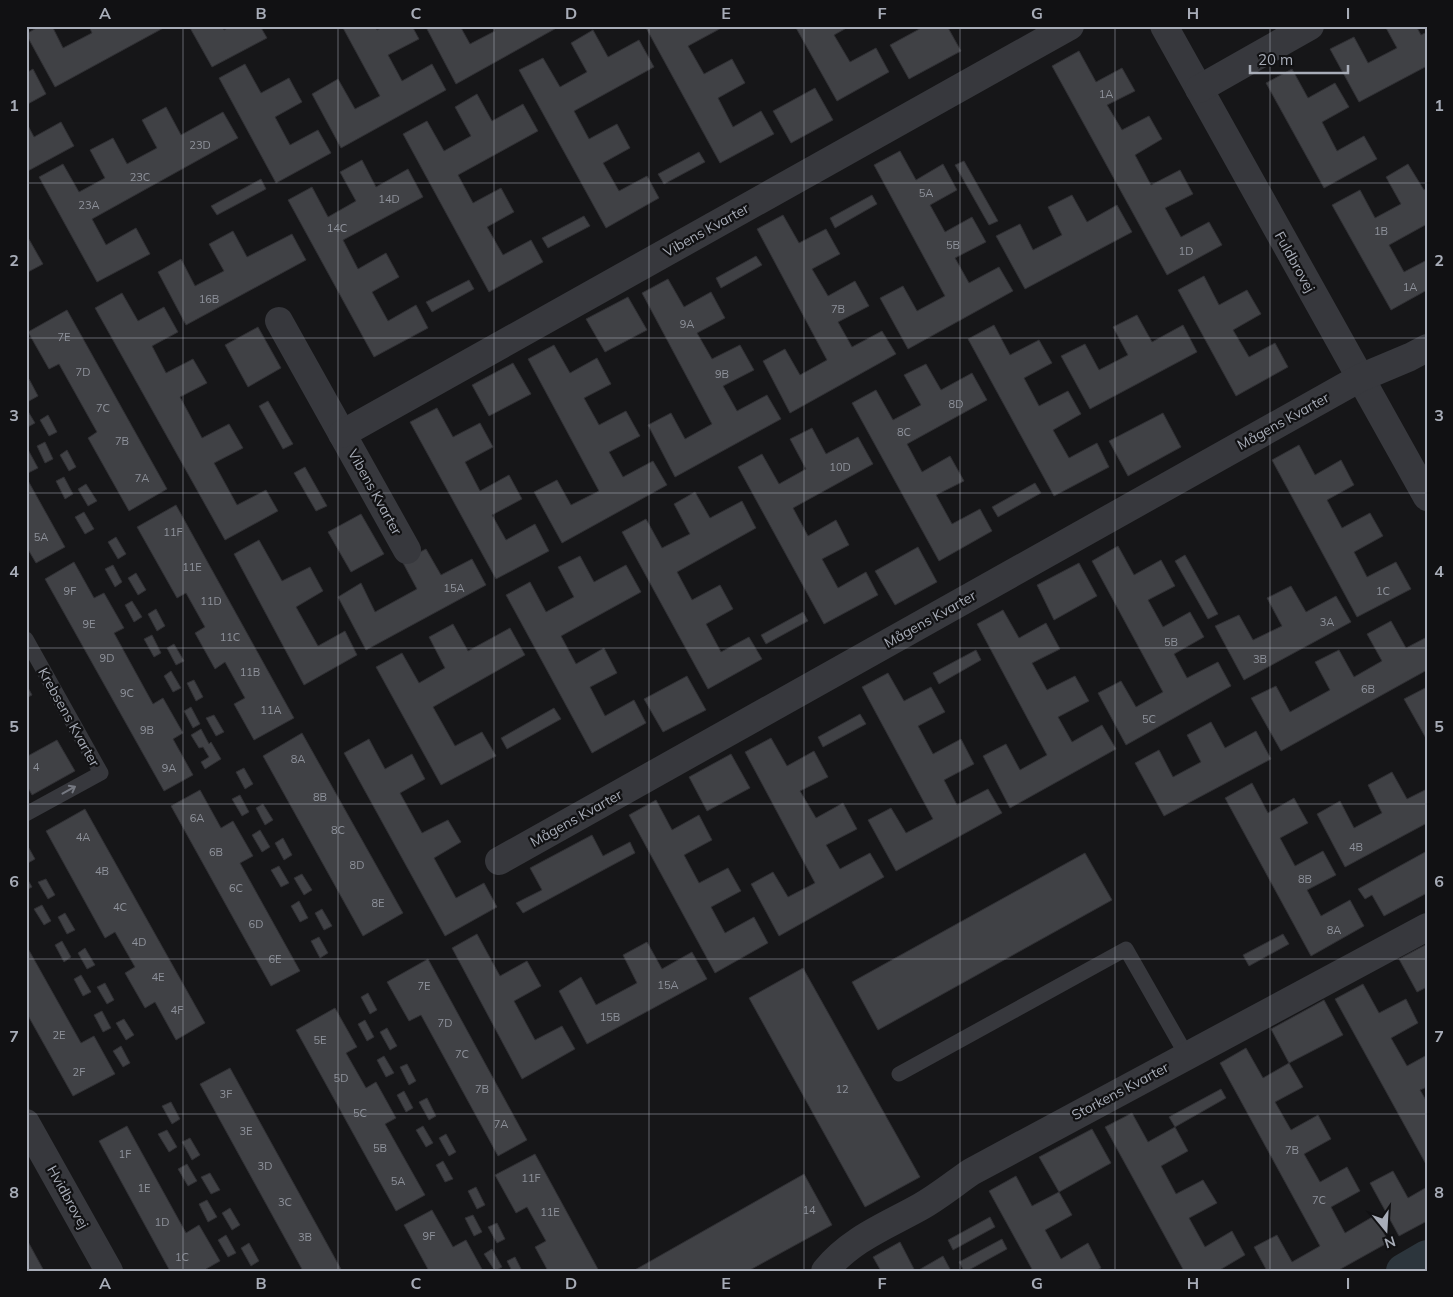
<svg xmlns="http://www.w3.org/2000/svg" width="1453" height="1297" font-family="Mulish,sans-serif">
<rect width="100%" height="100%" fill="#161618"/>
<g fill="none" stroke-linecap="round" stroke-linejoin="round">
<path stroke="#2c353c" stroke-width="34" d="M1403,1271L1427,1257"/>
</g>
<g fill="#404145" stroke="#303034">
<path d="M40,26H52L63,48L92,33L89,26H167L55,87L26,34Z"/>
<path d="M189,26H222L224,30L231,26H260L267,38L212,67Z"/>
<path d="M342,26H375L377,30L384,26H412L419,39L388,55L402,81L432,64L446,90L341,148L312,94L338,79L355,109L380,96Z"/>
<path d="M432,26H460L470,44L495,31L492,26H560L456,84L427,29Z"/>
<path d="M645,26H725L688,46L704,74L732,59L745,83L718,98L733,127L761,111L774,134L720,163Z"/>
<path d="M795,26H850L834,35L850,62L876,48L889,72L837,101Z"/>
<path d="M925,26H947L961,51L909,79L890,45Z"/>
<path d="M1385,26H1416L1421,35L1427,32V66L1359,102L1330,49L1354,37L1368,63L1397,48Z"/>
<path d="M593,30L608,57L639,40L654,67L574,111L589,139L617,124L630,148L603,163L619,191L647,176L659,198L606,228L519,70L543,58L560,87L587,72L571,43Z"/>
<path d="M1079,51L1096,82L1122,68L1135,91L1107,105L1122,130L1149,116L1162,139L1135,155L1151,185L1180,170L1193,194L1165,208L1181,237L1209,222L1222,245L1167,275L1052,66Z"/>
<path d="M245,64L261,93L289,78L302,102L275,117L290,145L318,130L331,153L276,183L219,78Z"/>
<path d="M33,69L46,94L26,105V73Z"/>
<path d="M1292,69L1308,98L1335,83L1349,107L1322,122L1337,151L1364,136L1377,159L1324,188L1266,83Z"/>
<path d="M815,88L833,120L791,143L773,111Z"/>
<path d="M477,94L492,121L523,104L538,131L458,175L473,203L501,188L514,212L487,227L503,255L531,240L543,262L489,292L403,134L427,121L444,151L471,136L455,107Z"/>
<path d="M166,107L181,135L223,112L238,138L92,219L106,245L136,228L150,254L97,282L39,177L63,164L79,192L105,178L90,150L113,138L127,164L157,148L142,120Z"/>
<path d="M26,122L34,137L61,122L74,146L26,172Z"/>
<path d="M900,151L916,180L943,164L957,190L930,205L945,232L972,217L986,242L955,258L969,283L999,267L1013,291L908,349L880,298L903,286L917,311L945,296L874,165Z"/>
<path d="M699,152L705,162L664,184L658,174Z"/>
<path d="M362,160L376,187L408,169L423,197L343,240L358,269L386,253L399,277L372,292L388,321L416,305L428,328L374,357L288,200L312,187L328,217L356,201L340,172Z"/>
<path d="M964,161L998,221L989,225L955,165Z"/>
<path d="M1408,164L1424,190L1427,188V224L1389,245L1404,272L1427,260V290L1391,310L1332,205L1360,190L1375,218L1401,204L1386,177Z"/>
<path d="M261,179L266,189L217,215L211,206Z"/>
<path d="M872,195L877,204L835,228L830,218Z"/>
<path d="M1072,195L1087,222L1117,205L1132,232L1025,289L996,236L1020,224L1033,250L1062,235L1048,207Z"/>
<path d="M783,215L799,243L826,229L840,254L812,269L828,296L855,281L869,306L838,322L852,347L882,331L896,354L790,413L763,361L785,349L800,375L827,360L757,229Z"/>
<path d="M584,216L590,226L548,248L542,238Z"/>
<path d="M233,231L247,257L292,234L306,260L186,325L158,272L181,259L195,286L224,271L209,244Z"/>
<path d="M26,234L43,264L26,273Z"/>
<path d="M756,256L762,265L721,288L716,278Z"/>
<path d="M1204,276L1219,305L1247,290L1261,314L1233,330L1249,357L1275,343L1288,367L1236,396L1178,290Z"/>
<path d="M668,279L684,307L711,292L725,318L697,333L712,359L740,345L754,370L723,386L737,411L767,395L781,419L675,477L648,425L671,413L685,439L712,424L642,293Z"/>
<path d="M469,280L474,289L432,312L426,302Z"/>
<path d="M122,293L138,321L164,307L178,332L152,346L166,373L193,359L207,383L180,397L202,438L229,424L243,448L214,463L237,505L266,490L278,511L225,540L95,308Z"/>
<path d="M628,297L647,330L605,352L586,319Z"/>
<path d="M67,310L167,489L129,511L88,438L97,432L59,364L49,369L28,332Z"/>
<path d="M1137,315L1152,342L1183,325L1197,352L1090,409L1061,356L1085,344L1099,370L1128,355L1113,327Z"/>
<path d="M994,325L1010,355L1039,340L1052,363L1024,378L1039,406L1068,391L1081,414L1053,430L1069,458L1097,443L1109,467L1054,496L968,339Z"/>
<path d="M258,327L281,368L248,387L225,345Z"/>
<path d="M554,345L570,373L597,358L611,384L584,398L599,425L626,411L640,436L609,452L623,477L653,461L667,485L562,543L534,492L557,480L571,505L599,491L528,359Z"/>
<path d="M513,363L531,394L489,416L472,385Z"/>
<path d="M926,364L941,390L972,373L987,400L907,444L922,472L950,456L964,481L936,495L952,524L980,509L992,531L939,561L852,403L876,390L893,420L921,405L904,375Z"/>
<path d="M29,379L38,396L29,401L26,395V380Z"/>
<path d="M268,401L293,444L283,449L259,406Z"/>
<path d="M26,408L35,423L26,428Z"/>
<path d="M437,408L453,437L480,423L493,447L465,462L480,491L509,475L522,499L492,515L506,540L535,524L549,551L496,579L410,422Z"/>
<path d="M1163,413L1181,447L1128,476L1109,441Z"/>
<path d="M48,415L57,432L49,436L40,420Z"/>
<path d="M812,428L826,454L858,437L873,464L793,508L808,536L836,520L849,545L822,559L838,588L866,572L878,595L824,624L738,467L762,454L779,484L806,469L790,439Z"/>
<path d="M45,442L53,459L45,463L37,446Z"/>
<path d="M1299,445L1315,475L1341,460L1354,485L1327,500L1342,528L1370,513L1383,536L1354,552L1367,577L1396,562L1411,589L1357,617L1272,460Z"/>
<path d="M26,446L38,468L26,474Z"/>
<path d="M67,450L76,467L69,471L60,455Z"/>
<path d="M305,467L327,506L316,511L294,473Z"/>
<path d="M26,477L65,547L36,563L26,546Z"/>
<path d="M64,477L73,494L65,499L56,481Z"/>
<path d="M1035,483L1041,493L998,517L992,507Z"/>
<path d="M86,484L97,501L88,506L78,489Z"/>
<path d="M695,492L710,518L742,501L756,528L677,572L692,600L720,585L733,609L706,624L721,652L749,637L762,659L708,689L622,532L646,519L662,548L690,534L674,504Z"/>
<path d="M176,505L294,718L254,740L234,704L245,698L225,662L215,669L195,633L205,627L186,593L177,598L137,527Z"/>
<path d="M84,512L94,529L85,534L75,517Z"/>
<path d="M361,514L384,554L351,572L328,532Z"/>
<path d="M116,537L126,554L118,559L108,542Z"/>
<path d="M259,540L282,581L310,567L323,591L296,607L318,646L345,631L357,655L304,685L234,554Z"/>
<path d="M1118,546L1134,575L1161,560L1175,586L1148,600L1163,627L1190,612L1204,637L1174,654L1187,678L1218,662L1231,686L1126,745L1098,693L1121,681L1136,707L1163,692L1092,561Z"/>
<path d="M918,547L937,582L895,605L875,571Z"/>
<path d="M426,549L441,575L472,559L486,585L366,650L338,597L361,583L375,612L417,589L402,561Z"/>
<path d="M1185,555L1218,614L1208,619L1175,561Z"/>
<path d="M580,556L594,582L626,565L641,592L561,636L576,664L604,648L617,673L590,687L605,716L634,700L646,723L592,753L506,595L530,582L546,612L574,597L558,567Z"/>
<path d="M74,562L94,598L104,593L124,628L114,633L153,704L163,698L183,733L173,739L193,775L164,791L45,579Z"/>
<path d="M1079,563L1097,596L1054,620L1037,585Z"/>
<path d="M113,565L122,582L115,587L105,569Z"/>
<path d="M136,573L146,590L138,595L128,578Z"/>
<path d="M1291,586L1306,612L1336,596L1351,622L1244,680L1215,626L1239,615L1253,640L1282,626L1267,598Z"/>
<path d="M132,601L142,617L134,622L125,605Z"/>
<path d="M156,609L165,626L157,631L148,614Z"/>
<path d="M1003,610L1019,638L1046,623L1060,649L1032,663L1047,690L1075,676L1089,701L1058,717L1072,742L1102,725L1116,749L1010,808L983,756L1006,744L1020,770L1047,755L977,624Z"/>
<path d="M803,612L808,621L766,644L761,635Z"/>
<path d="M1391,621L1406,648L1427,637V670L1281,751L1251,698L1276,686L1290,712L1330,690L1315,662L1339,650L1354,677L1382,661L1367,634Z"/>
<path d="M453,624L468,651L510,628L525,655L433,707L455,746L482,732L496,756L441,785L376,667L402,653L419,683L445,668L429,637Z"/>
<path d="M152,635L161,653L154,657L144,639Z"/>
<path d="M174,644L184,661L176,665L167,648Z"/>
<path d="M976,650L981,660L939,684L933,673Z"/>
<path d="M171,671L181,688L173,692L164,676Z"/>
<path d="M888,673L904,701L931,687L945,712L918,726L933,754L961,739L974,764L944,780L957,805L988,789L1002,813L896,871L868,820L891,808L906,833L933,819L862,687Z"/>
<path d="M687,676L706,710L663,732L644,699Z"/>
<path d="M194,680L203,697L196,701L187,683Z"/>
<path d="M26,684L32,695L26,698Z"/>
<path d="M1427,687V740L1404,699Z"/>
<path d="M191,707L200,724L193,728L184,711Z"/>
<path d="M554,708L561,719L507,749L501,738Z"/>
<path d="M860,714L866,724L823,747L818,737Z"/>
<path d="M214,715L224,732L216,736L206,718Z"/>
<path d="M1211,722L1225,748L1256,731L1271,759L1164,816L1135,763L1159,750L1173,777L1201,762L1187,735Z"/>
<path d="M201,729L209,744L211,742L221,759L205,769L201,762L209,757L203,747L199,748L191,735Z"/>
<path d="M302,733L403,913L363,936L263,756Z"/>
<path d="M771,738L787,766L814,751L828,777L800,791L816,818L843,803L857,829L826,845L840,869L870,853L884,877L779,936L751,884L773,872L788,897L815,883L745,752Z"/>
<path d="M369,739L385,769L412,754L425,779L400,793L422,833L448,820L461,842L434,858L456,898L484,883L497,907L445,936L344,753Z"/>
<path d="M57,740L75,771L32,795L26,784V757Z"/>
<path d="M731,754L750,788L707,811L689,777Z"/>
<path d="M244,768L253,784L245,789L236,772Z"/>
<path d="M1392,772L1407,799L1427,789V823L1345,867L1317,814L1340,801L1354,828L1382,813L1368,785Z"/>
<path d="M1252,783L1268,813L1294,798L1308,823L1280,838L1295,866L1323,851L1336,875L1307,890L1321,916L1350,900L1364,926L1311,956L1225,798Z"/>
<path d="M200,790L221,828L233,821L253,856L240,863L300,971L271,986L171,806Z"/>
<path d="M240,795L249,812L242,816L232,799Z"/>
<path d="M656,800L672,830L699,815L712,840L684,855L699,883L728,868L741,891L711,907L725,933L754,917L768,943L715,973L629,815Z"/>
<path d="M263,804L273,820L265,825L256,808Z"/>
<path d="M85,809L205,1023L176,1040L155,1002L145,1008L125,973L135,967L115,932L105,938L46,831Z"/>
<path d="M260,830L270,847L262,852L252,835Z"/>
<path d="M592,835L603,856L630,842L635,853L523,913L516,903L542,890L530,868Z"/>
<path d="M283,838L292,855L284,860L275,843Z"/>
<path d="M26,843L35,859L28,863L26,860Z"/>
<path d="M1427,851V893L1384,916L1372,895L1365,899L1358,889Z"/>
<path d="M1085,853L1112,900L878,1030L852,982Z"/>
<path d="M279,866L289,883L281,887L271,870Z"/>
<path d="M302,874L312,890L304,895L294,878Z"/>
<path d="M26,877L32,887L26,890Z"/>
<path d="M46,879L55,895L48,899L38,882Z"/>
<path d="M299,901L308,918L300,922L291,906Z"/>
<path d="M42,905L51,921L44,925L34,909Z"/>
<path d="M322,909L332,926L324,930L315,913Z"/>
<path d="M65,913L75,930L67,934L58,917Z"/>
<path d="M477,934L500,976L527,961L541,986L514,1001L535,1040L562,1026L575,1049L522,1079L452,948Z"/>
<path d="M1283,934L1289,944L1249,966L1243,955Z"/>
<path d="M319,937L328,953L320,958L311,941Z"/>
<path d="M62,941L71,957L64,962L55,945Z"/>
<path d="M647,942L662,969L692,952L707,979L587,1044L559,991L581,977L596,1005L637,983L623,955Z"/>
<path d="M1427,944V987L1417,992L1399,959Z"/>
<path d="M26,945L81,1043L94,1036L115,1074L73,1096L26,1012Z"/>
<path d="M85,948L95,965L87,969L78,953Z"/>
<path d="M428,959L527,1140L498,1156L421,1015L409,1021L387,982Z"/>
<path d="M803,968L920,1177L865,1207L749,998Z"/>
<path d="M81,975L91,992L83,996L74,979Z"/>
<path d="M105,983L114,1000L107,1004L97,987Z"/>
<path d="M1363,984L1379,1013L1406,999L1418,1023L1391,1038L1407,1066L1427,1055V1087L1420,1090L1427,1102V1166L1335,999Z"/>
<path d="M368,993L377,1010L370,1014L361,997Z"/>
<path d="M1324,1000L1343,1035L1289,1063L1271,1029Z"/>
<path d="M335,1008L357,1047L346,1053L366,1088L376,1082L396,1118L385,1124L425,1195L396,1211L296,1030Z"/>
<path d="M102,1011L111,1028L103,1032L94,1015Z"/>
<path d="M124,1019L134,1035L126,1040L116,1023Z"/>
<path d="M365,1020L374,1037L367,1041L358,1024Z"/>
<path d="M387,1028L397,1046L390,1050L380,1032Z"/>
<path d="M121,1046L130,1063L123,1067L113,1051Z"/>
<path d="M1246,1048L1263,1078L1289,1063L1303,1087L1275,1102L1291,1130L1318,1115L1331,1139L1304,1154L1320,1182L1347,1167L1360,1191L1331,1207L1345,1233L1374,1216L1389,1242L1337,1271H1267L1254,1247L1277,1235L1292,1262L1320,1246L1220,1063Z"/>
<path d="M384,1056L394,1073L386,1077L377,1060Z"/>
<path d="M407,1064L416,1081L409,1085L400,1067Z"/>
<path d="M230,1068L342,1271H303L200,1084Z"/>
<path d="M1221,1089L1226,1098L1175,1127L1169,1117Z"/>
<path d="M404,1091L413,1108L406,1112L397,1095Z"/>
<path d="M427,1098L436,1116L429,1120L419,1102Z"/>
<path d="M171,1102L180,1119L172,1124L162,1106Z"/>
<path d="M1132,1113L1148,1142L1175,1127L1188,1151L1161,1166L1176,1194L1203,1180L1217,1203L1189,1218L1205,1247L1232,1231L1245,1255L1218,1271H1184L1105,1127Z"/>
<path d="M127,1126L186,1233L199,1225L220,1261L206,1269L207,1271H170L99,1141Z"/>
<path d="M423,1126L433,1143L426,1147L416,1130Z"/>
<path d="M1092,1129L1111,1163L1059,1192L1039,1157Z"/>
<path d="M167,1130L177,1147L169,1152L158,1134Z"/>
<path d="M446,1134L456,1152L449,1156L439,1138Z"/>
<path d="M190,1138L200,1155L192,1160L182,1142Z"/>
<path d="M535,1154L599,1271H548L535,1247L546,1241L527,1207L516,1213L495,1175Z"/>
<path d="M443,1161L453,1179L445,1182L436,1165Z"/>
<path d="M187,1164L197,1181L188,1186L178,1169Z"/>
<path d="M1393,1171L1408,1198L1427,1187V1221L1399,1236L1370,1183Z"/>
<path d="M210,1173L220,1190L211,1194L201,1177Z"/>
<path d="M804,1174L832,1225L748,1271H633Z"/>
<path d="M1016,1176L1032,1206L1059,1192L1072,1215L1045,1230L1061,1259L1088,1243L1101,1268L1095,1271H1033L989,1191Z"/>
<path d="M476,1187L485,1205L477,1209L468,1191Z"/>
<path d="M207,1200L217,1217L208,1222L199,1204Z"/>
<path d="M230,1208L240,1225L232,1230L222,1213Z"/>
<path d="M432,1210L453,1247L466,1240L483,1271H429L404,1225Z"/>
<path d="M473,1215L482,1232L474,1236L465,1218Z"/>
<path d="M990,1217L995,1227L953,1250L948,1240Z"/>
<path d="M497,1223L505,1239L497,1243L488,1227Z"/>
<path d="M226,1235L236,1253L228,1257L218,1240Z"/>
<path d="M26,1238L44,1271H26Z"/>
<path d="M1002,1239L1007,1249L967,1271H964L959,1262Z"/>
<path d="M900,1242L915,1271H881L873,1257Z"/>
<path d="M249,1243L259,1261L251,1266L241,1248Z"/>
<path d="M492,1249L502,1267L495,1271L484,1254Z"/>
<path d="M943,1256L951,1271H917Z"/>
<path d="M515,1257L522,1271H512L507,1261Z"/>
</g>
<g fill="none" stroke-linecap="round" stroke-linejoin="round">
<g stroke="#37383d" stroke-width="15">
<path d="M26,639L101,773L26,814"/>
<path d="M899,1074L1126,949L1187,1056"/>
</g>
<g stroke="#37383d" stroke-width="28">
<path d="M1164,26L1427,497"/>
<path d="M1199,89L1310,26"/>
<path d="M279,321L407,550"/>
<path d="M342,434L1070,26"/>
<path d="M499,861L1360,378L1410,357L1427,348"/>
<path d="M26,1123L109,1271"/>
<path d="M825,1271C851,1239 886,1226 920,1207C938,1197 955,1183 971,1172L1427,927"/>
</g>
</g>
<defs><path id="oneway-shaft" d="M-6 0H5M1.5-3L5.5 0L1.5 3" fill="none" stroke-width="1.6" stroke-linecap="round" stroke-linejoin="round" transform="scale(1.25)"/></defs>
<use stroke="#757881" href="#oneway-shaft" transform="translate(69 790) rotate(-29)"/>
<path fill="none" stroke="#a8adb8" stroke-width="1" stroke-opacity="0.55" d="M183,26V1271M338,26V1271M494,26V1271M649,26V1271M804,26V1271M960,26V1271M1115,26V1271M1270,26V1271M26,183H1427M26,338H1427M26,493H1427M26,648H1427M26,804H1427M26,959H1427M26,1114H1427"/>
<g text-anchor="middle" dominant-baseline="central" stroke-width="4.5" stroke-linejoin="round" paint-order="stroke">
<g font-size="11" fill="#8e929b">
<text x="1106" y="94">1A</text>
<text x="200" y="145">23D</text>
<text x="140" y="177">23C</text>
<text x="926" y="193">5A</text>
<text x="389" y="199">14D</text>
<text x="89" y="205">23A</text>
<text x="337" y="228">14C</text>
<text x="1381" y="231">1B</text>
<text x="953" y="245">5B</text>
<text x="1186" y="251">1D</text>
<text x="1410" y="287">1A</text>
<text x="209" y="299">16B</text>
<text x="838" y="309">7B</text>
<text x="687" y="324">9A</text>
<text x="64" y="337">7E</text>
<text x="83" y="372">7D</text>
<text x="722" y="374">9B</text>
<text x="956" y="404">8D</text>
<text x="103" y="408">7C</text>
<text x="904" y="432">8C</text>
<text x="122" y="441">7B</text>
<text x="840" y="467">10D</text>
<text x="142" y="478">7A</text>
<text x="173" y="532">11F</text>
<text x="41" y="537">5A</text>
<text x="192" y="567">11E</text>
<text x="454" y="588">15A</text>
<text x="70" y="591">9F</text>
<text x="1383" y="591">1C</text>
<text x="211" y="601">11D</text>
<text x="1327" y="622">3A</text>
<text x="89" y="624">9E</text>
<text x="230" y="637">11C</text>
<text x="1171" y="642">5B</text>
<text x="107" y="658">9D</text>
<text x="1260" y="659">3B</text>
<text x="250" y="672">11B</text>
<text x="1368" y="689">6B</text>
<text x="127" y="693">9C</text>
<text x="271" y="710">11A</text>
<text x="1149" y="719">5C</text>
<text x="147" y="730">9B</text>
<text x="298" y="759">8A</text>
<text x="36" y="767">4</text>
<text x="169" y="768">9A</text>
<text x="320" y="797">8B</text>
<text x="197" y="818">6A</text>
<text x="338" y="830">8C</text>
<text x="83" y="837">4A</text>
<text x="1356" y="847">4B</text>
<text x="216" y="852">6B</text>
<text x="357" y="865">8D</text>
<text x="102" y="871">4B</text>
<text x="1305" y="879">8B</text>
<text x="236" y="888">6C</text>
<text x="378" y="903">8E</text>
<text x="120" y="907">4C</text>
<text x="256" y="924">6D</text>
<text x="1334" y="930">8A</text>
<text x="139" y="942">4D</text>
<text x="275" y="959">6E</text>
<text x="158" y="977">4E</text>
<text x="668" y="985">15A</text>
<text x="424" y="986">7E</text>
<text x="177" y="1010">4F</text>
<text x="610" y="1017">15B</text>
<text x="445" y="1023">7D</text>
<text x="59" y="1035">2E</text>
<text x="320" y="1040">5E</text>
<text x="462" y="1054">7C</text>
<text x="79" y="1072">2F</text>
<text x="341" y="1078">5D</text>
<text x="482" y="1089">7B</text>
<text x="842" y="1089">12</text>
<text x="226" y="1094">3F</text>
<text x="360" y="1113">5C</text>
<text x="501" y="1124">7A</text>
<text x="246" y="1131">3E</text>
<text x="380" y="1148">5B</text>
<text x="1292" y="1150">7B</text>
<text x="125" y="1154">1F</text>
<text x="265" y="1166">3D</text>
<text x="531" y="1178">11F</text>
<text x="398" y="1181">5A</text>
<text x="144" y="1188">1E</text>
<text x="1319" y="1200">7C</text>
<text x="285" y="1202">3C</text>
<text x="809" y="1210">14</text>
<text x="550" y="1212">11E</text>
<text x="162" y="1222">1D</text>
<text x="429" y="1236">9F</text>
<text x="305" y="1237">3B</text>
<text x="182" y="1257">1C</text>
</g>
<g font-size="14" fill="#a8adb8" stroke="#111113">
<text transform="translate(706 230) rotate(-29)">Vibens Kvarter</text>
<text transform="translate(1295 262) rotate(61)">Fuldbrovej</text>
<text transform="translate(1283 421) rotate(-29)">Mågens Kvarter</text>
<text transform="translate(375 492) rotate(61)">Vibens Kvarter</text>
<text transform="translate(930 619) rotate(-29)">Mågens Kvarter</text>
<text transform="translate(69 717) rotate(61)">Krebsens Kvarter</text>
<text transform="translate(576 818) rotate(-29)">Mågens Kvarter</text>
<text transform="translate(1120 1091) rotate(-28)">Storkens Kvarter</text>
<text transform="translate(68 1197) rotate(61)">Hvidbrovej</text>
</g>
</g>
<rect width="1453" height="1297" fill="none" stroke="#111113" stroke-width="55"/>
<g transform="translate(1386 1230) rotate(162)" stroke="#111113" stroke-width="4" paint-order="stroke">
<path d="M0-4L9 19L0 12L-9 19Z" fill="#a8adb8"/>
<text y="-8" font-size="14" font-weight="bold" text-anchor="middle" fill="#a8adb8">N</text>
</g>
<path d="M1250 65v8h98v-8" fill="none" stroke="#a8adb8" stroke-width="2.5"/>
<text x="1258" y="65" font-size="15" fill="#a8adb8" stroke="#111113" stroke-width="4" paint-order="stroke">20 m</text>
<rect x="28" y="28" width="1398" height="1242" fill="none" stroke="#a8adb8" stroke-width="2"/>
<g font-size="16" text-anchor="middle" font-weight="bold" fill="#a8adb8">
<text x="105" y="19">A</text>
<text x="261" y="19">B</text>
<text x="416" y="19">C</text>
<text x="571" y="19">D</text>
<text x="726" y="19">E</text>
<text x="882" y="19">F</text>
<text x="1037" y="19">G</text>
<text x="1193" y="19">H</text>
<text x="1348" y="19">I</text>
<text x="14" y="111">1</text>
<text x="1439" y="111">1</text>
<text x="14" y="266">2</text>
<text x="1439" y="266">2</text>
<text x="14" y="421">3</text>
<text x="1439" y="421">3</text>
<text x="14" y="577">4</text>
<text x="1439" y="577">4</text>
<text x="14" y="732">5</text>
<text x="1439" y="732">5</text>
<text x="14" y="887">6</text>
<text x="1439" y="887">6</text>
<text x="14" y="1042">7</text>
<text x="1439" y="1042">7</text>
<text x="14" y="1198">8</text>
<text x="1439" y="1198">8</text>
<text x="105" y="1289">A</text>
<text x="261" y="1289">B</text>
<text x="416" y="1289">C</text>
<text x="571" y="1289">D</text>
<text x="726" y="1289">E</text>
<text x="882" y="1289">F</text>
<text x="1037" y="1289">G</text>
<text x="1193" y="1289">H</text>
<text x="1348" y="1289">I</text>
</g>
</svg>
